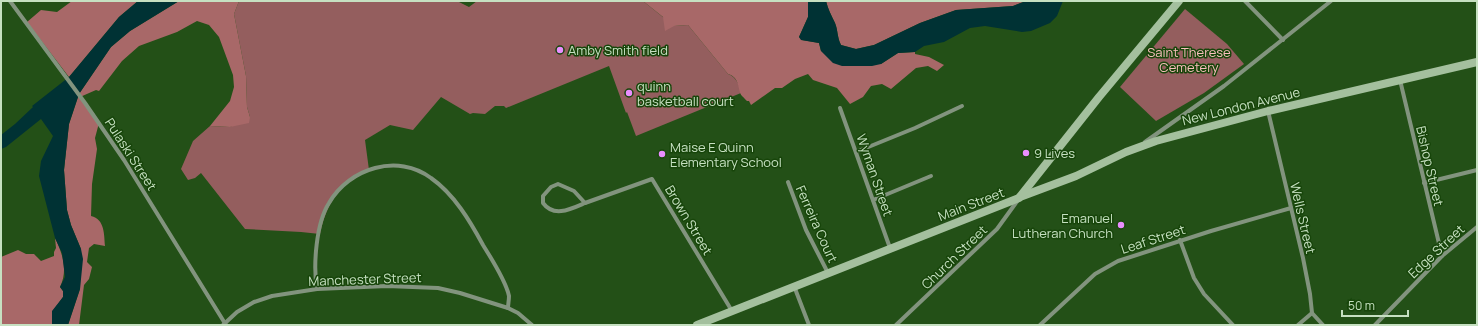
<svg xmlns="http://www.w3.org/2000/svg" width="1478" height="326" font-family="Manrope,sans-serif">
<rect width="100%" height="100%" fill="#235017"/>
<g fill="#945e5e">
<path d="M239,1H457L469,7L477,1H643L674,26L688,25L728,74C736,77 740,85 741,93L636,136L627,112L626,113L609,66L506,108L504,106H495L485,114L473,113L470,114L441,97L413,130L390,125L365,140L369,170C363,173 355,176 350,180C333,194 324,213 320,234L301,232L245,229L201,173L195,178L188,180L181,169L193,141L210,126L230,127L250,117L247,107L246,76L234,14Z"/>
<path d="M1185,9L1227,44L1244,64L1204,93L1156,121L1120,87Z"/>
</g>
<g fill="#a86868">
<path d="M72,1H138L119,17L69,77L27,22L41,10L57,12Z"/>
<path d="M179,1H239L234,14L246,76L247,107L250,117L249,123L230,127L210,126L230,101L234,87L233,75L219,37L209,25L197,21L177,32L139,46L122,61L99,91L96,90L80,97L99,123L95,138L97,149L92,184L91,216C105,219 104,235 105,246L94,244L89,248L87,262L92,267L89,279L84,285L79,325H68L80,289L81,249L71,225L67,210L64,170L69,124L79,94L111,47L130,31Z"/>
<path d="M643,1H808V17L799,37L802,40L819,43L821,51L881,64L898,53L915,52V54L929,57L944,65L937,71L928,66L916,68L891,89L882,84L871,86L863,97L850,104L837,88L813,80L808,74L795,79L782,88H775L751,105L749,101H747C745,99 744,98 742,96C737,90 741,78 728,74L688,25L674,26L665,31L663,17Z"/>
<path d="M826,1H1026L1013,6L956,10L920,23L874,45L856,49L841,45C837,37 838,30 835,23C831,15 828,9 826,1Z"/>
<path d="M55,238C63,255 68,270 60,287L63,291V297L53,311L52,325H1V257L18,250L26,254H34L41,261L54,256V252L56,248Z"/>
</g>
<g fill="#003234">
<path d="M138,1H179L130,31L111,47L79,94L69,124L64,170L67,210L71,225L81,249L83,259L80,289L68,325H52V311L63,297V291L60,287L65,277L62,253L55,238L39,176L41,161L53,136L41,119L6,147L1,149V135L15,124L33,107L32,106L69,77L119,17Z"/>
<path d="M808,1H826C828,9 831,15 835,23C838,30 837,37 841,45L856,49L874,45L920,23L956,10L1013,6L1026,1H1063L1057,16L1050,23L1031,31L1022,32L985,26L970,28L944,42L924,46L915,52L898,53L881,64L872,66H842L833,63L821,51L819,43L801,40L799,37L808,17Z"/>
</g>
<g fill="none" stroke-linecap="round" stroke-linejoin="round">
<g stroke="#82947e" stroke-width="4">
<path d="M10,1L85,103L124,160L226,325"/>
<path d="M1245,1L1283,40"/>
<path d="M1400,80L1442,256"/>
<path d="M840,108L890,248"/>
<path d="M1268,111L1303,258L1310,294L1312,313L1323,325"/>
<path d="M1145,142L1224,86L1331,1"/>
<path d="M856,152L915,128L962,106"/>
<path d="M788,182L806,230L828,273"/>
<path d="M1424,183L1477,170"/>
<path d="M558,184L574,191L585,203C571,209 554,218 543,203V196L551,187Z"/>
<path d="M873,200L931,176"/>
<path d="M585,203L652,179L732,311"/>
<path d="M1180,240L1194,278L1204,294L1233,325"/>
<path d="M794,286L809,325"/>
<path d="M317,289C313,266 316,223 329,203C349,168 398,153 431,178C454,194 470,221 483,245C491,258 506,281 509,296C509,300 508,305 508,308"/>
<path d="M223,325L237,312L254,302L272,296L317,289L387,286L438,288L460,293L508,308L518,313L532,325"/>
<path d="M896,325L997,229L1018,200"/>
<path d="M1040,325L1095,274L1118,261L1211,231L1291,208"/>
<path d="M1298,325L1312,313"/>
<path d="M1375,325L1442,256L1477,227"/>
</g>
<g stroke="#a4c09e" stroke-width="8">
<path d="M1020,197L1076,176L1126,152L1156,141L1268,111L1477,62"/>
<path d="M697,325L1019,198L1099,97L1179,1"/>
</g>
</g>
<g fill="#e98efe" stroke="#17450a" stroke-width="1.5">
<circle cx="560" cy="50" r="4"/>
<circle cx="629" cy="93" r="4"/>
<circle cx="1026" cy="153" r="4"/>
<circle cx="662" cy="154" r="4"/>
<circle cx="1121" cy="225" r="4"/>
</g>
<g text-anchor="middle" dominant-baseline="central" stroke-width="3" stroke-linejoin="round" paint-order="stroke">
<g font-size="13" fill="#c6e0c1" stroke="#17450a" text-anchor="start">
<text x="568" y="50">Amby Smith field</text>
<text x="637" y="86">quinn<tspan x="637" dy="15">basketball court</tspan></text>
<text x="670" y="147">Maise E Quinn<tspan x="670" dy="15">Elementary School</tspan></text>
<text x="1034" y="153">9 Lives</text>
<text x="1113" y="218" text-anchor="end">Emanuel<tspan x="1113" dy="15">Lutheran Church</tspan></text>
</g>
<g font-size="13" fill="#fabfbe" stroke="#17450a">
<text x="1189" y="52">Saint Therese<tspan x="1189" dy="15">Cemetery</tspan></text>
</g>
<g font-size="13" fill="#c6e0c1" stroke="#17450a">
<text transform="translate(1241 106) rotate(-14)">New London Avenue</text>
<text transform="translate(131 154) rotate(57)">Pulaski Street</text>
<text transform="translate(1430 166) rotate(77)">Bishop Street</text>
<text transform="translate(875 175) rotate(71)">Wyman Street</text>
<text transform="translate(971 204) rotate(-21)">Main Street</text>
<text transform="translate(1303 218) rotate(77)">Wells Street</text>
<text transform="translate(689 220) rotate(59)">Brown Street</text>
<text transform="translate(817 224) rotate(66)">Ferreira Court</text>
<text transform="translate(1153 239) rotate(-18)">Leaf Street</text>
<text transform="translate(1436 251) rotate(-43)">Edge Street</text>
<text transform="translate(954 257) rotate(-44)">Church Street</text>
<text transform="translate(365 279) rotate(-2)">Manchester Street</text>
</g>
</g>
<rect width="1478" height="326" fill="none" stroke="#c6e0c1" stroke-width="4"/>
<path d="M1342 310v6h66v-6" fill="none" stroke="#c6e0c1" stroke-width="2"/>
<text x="1348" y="310" font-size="12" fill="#c6e0c1" stroke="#17450a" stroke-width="3" paint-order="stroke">50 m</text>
</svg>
